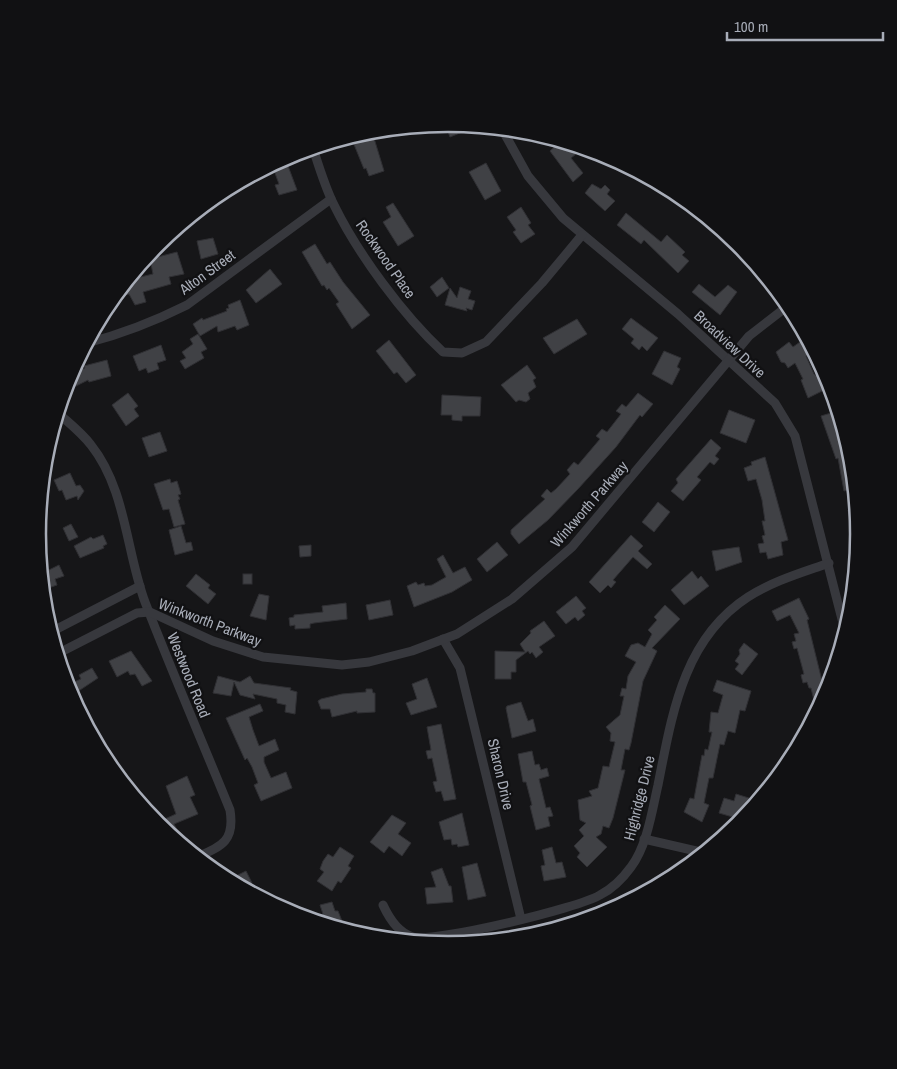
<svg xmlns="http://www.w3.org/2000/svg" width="897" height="1069" font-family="'Archivo Narrow',sans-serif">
<rect width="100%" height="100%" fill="#161618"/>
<g fill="#404145" stroke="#303034">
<path d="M450,124L477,126L450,137L447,129L451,127Z"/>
<path d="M373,135L384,171L369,176L366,168L364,169L353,142Z"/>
<path d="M560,142L568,151L571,148L576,154L571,158L583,173L573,182L550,151Z"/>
<path d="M285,158L297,190L279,195L275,185L279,184L272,165Z"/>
<path d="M486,163L501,191L485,200L469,172Z"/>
<path d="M592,184L601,189L605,185L610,190L607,194L615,201L605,211L585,193Z"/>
<path d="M393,203L414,236L398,246L383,222L391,217L386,207Z"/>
<path d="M521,207L531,223L528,225L535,234L521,243L513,232L516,230L507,217Z"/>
<path d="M626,213L661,242L667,235L685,252L682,255L689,261L678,273L644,240L641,244L617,225Z"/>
<path d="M213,238L218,254L201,259L197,241Z"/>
<path d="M315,244L327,264L330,262L343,282L370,315L352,329L336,304L339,302L329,288L327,290L324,285L322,286L302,252Z"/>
<path d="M177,252L184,274L169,277L171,284L143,292L146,302L135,305L129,294L113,298L128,280L153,274L150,259Z"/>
<path d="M270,269L282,284L256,303L246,290Z"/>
<path d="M442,277L449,288L437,297L430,287Z"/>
<path d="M699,284L715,297L728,285L737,292L720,315L692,292Z"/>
<path d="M460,287L471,291L468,299L475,301L472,310L466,308L467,311L445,305L450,288L457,298Z"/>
<path d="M240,300L249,325L237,330L235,326L218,332L217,326L200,336L193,324L202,318L203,320L227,311L226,309L229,308L228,305Z"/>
<path d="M631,318L658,338L647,351L642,346L639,350L631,343L634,339L622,329Z"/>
<path d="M577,319L587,334L554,354L543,338Z"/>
<path d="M198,334L207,349L201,352L204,358L185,369L180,361L186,358L182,352L193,344L190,339Z"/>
<path d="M807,337L812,346L808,348L810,351L806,356L814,374L817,376L823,374L828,378L830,383L822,387L824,390L808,398L801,380L803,379L795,363L788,368L785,363L781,362L776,352L789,342L793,347Z"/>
<path d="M389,340L416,375L406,383L397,372L394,374L376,351Z"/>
<path d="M161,345L166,360L157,363L159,369L148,373L146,368L139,371L133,356Z"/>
<path d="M664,351L681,358L677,367L680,369L672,385L652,374Z"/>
<path d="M107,360L111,376L89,382L88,380L72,388L68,379L70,374L85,368L84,366Z"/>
<path d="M527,365L536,378L533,380L536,387L528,393L530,399L526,402L519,400L516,402L501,385Z"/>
<path d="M128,393L138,406L134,409L139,416L126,426L112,405Z"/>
<path d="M638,393L653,404L642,417L640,415L616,447L578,489L548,520L519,544L511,534V530L545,499L541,496L547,489L551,493L556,489L570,474L567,470L574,462L578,465L600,439L596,436L602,429L607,432L621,414L616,411L622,404L626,407Z"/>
<path d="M442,395L481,397L480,416H462V421L452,420V415H441Z"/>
<path d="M834,396L852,454L855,488L844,491L838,458L836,459L821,416L831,413L827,398Z"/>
<path d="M729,410L755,420L746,443L720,433Z"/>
<path d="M160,432L167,451L149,457L142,438Z"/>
<path d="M711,439L721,448L715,456L719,459L714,465L710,462L697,477L701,480L683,501L671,491L678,483L676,479Z"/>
<path d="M765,457L788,540L781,542L783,555L768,559L766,552L760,553L758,544L764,543L762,536L765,535L762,521H765L762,500L756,479L748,481L744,468L752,465L751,462Z"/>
<path d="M70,473L76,486L80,485L84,491L78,500L77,496L66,500L62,490L59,491L54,480Z"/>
<path d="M170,479L171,483L177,481L181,494L178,495L180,499L178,500L185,524L174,527L169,509L163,510L154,484Z"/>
<path d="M658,502L670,512L654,532L642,522Z"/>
<path d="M857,508L859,535L854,536L848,510Z"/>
<path d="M71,524L78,537L69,541L63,528Z"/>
<path d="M181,526L186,543L191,542L193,550L175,555L169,530Z"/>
<path d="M103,535L107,544L103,546L104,548L80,558L74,546L91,537L93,539Z"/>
<path d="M631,535L643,546L638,551L652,564L647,569L633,557L613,580L616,582L611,588L608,585L600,593L589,582Z"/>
<path d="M497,542L508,555L487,572L477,559Z"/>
<path d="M311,545V556L300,557L299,546Z"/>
<path d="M739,547L742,562L716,571L712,551Z"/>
<path d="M443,555L453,573L465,567L472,580L452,592L414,607L407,586L416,582L418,585L424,583L425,586L432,585L446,577L437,559Z"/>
<path d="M59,565L64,576L55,579L57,585L43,590L41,574Z"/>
<path d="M692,571L698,579L701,576L709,586L684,605L671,590Z"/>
<path d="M196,574L210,585L208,588L216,594L208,604L186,586Z"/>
<rect x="243" y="574" width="9" height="10"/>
<path d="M259,594L269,596L266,620L250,616Z"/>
<path d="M576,596L586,608L582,611L585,615L578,621L575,617L566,624L556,612Z"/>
<path d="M799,598L809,619L807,620L823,685L825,698L817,713L811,688H809L807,682L803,683L801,675L804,674L797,648L794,649L792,642L796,641L794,634L799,633L790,615L777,621L772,611Z"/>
<path d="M390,600L393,615L369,620L366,605Z"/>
<path d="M346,603L347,619L314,623L310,624V628L295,629V625L290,626L289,618L294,617V615L323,612L322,606Z"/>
<path d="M665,605L680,619L652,648L657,651L643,681L631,743L629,750L625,749L621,770H625L613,818L609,828L603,826L601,834L596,837L607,847L587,867L577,857L580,853L574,846L584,836L579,830L586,823L580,820L578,800L592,796L589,791L598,788L603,766L609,767L615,742L610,741L611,733L606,727L620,715L624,696H620L622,688L626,689L628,676L636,662L625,656L631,645L638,643L645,647L652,634L648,630L657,620L654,617Z"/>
<path d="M544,621L555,636L539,647L543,652L536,658L532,652L530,654L528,651L516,660V672H511V679H495V651L525,652L520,644L531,633L530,631Z"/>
<path d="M744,643L758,654L742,675L735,669L739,664L735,661L740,654L739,650Z"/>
<path d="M131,651L152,681L142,686L135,674L130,675L128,671L117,677L109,661Z"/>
<path d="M92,668L98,678L77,692L72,683L81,679L79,675Z"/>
<path d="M218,676L240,682L250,676L254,683L291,688L290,690L297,692L295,714L285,712L286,705L277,703V699L253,694L255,699L240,695L234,682L231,696L213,693Z"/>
<path d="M427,678L437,707L411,715L406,703L417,699L412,684Z"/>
<path d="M717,680L751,691L745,711L740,710L735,733L728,731L724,745L720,744L713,778H709L704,803L709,805L702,822L684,812L690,798L694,799L702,755L704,756L705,749L708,750L712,732H709L711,712L718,713L723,695L713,691Z"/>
<path d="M366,689H372L373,693H375V712L357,713V711L332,717L330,709H321L318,701L321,699L342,694L366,692Z"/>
<path d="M521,702L528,721L533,719L536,731L512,738L506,708L507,706Z"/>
<path d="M260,704L263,711L249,717L253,730L259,746L275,739L279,750L264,757V762L271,778L286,772L292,788L261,801L254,785L258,783L252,767L247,758L245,760L226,718Z"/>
<path d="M441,724L456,799L444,801L441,791L436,792L433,782L437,781L432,758L428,759L426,751L431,750L427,727Z"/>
<path d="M532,751L535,765L539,764L541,770L547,768L549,776L539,779L546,808L550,807L553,816L548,817L550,826L536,830L530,806L532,805L526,782H523L518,754Z"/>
<path d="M187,776L195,795L190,797L198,814L174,824L177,830L169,834L156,823L176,814L166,786Z"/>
<path d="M736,794L752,799L750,805L755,806L743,820L719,813L724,798L734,801Z"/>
<path d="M462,813L469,845L458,847L457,844L452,845L451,839L444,840L439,822Z"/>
<path d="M392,815L406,823L398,834L411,843L402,856L389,846L384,853L370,842Z"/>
<path d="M340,847L354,856L348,866L351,868L341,883L338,881L332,891L317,881L324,872L320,869L323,861L328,854L333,857Z"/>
<path d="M552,847L556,863L562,862L566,877L544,881L541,866L545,865L542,850Z"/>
<path d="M477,863L486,896L468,900L462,867Z"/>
<path d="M442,868L449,886H451L453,902L427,904L425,888L436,887L431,872Z"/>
<path d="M246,871L252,883L250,884L256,895L228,880Z"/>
<path d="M332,902L335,911H338L346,931L321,923L319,916L323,914L320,905Z"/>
</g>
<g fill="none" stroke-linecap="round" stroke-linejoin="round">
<g stroke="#37383d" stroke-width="9">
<path d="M502,129L528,176L563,218L678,314L775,403L795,436L846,635"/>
<path d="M313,148C319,167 325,187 334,205C358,254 403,315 443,352L462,353L486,342L542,283L582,235"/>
<path d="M87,343C122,334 155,321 187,305L331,199"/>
<path d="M58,413C69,423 82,433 91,445C126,489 126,551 145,602C172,672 202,741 230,810C235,841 222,846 197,857"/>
<path d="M51,632L140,586"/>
<path d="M443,639L460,668L521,919"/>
<path d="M57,654L137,613L150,612L213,641L263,657L342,665L369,662L412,651L457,634L512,599L572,547L749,336L789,305"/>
<path d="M644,839L705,853"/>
<path d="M383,905C389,918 398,933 413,937C434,943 579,908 600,895C612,889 623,878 631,867C647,846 652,811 658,785C672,715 683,639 748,597C773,581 801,573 829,563"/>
</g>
</g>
<g text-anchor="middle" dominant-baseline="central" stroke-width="4.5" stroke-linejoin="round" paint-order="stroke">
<g font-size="15" fill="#a8adb8" stroke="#111113">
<text transform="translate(386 259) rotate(55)">Rockwood Place</text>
<text transform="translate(207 272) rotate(-36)">Alton Street</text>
<text transform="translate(730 344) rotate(43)">Broadview Drive</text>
<text transform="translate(589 504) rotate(-49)">Winkworth Parkway</text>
<text transform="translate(210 622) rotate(21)">Winkworth Parkway</text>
<text transform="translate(189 675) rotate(68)">Westwood Road</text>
<text transform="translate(501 774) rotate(77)">Sharon Drive</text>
<text transform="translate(639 798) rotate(-76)">Highridge Drive</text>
</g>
</g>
<path d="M0 0H897V1069H0ZM46 534a402 402 0 1 1 804 0a402 402 0 1 1-804 0Z" fill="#111113" fill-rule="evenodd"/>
<path fill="none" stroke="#a8adb8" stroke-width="2.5" d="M46 534a402 402 0 1 1 804 0a402 402 0 1 1-804 0Z"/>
<path d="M727 32v8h156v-8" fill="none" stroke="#a8adb8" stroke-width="2.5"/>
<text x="734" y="32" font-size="15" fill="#a8adb8" stroke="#111113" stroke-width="4" paint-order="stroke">100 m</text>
</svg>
